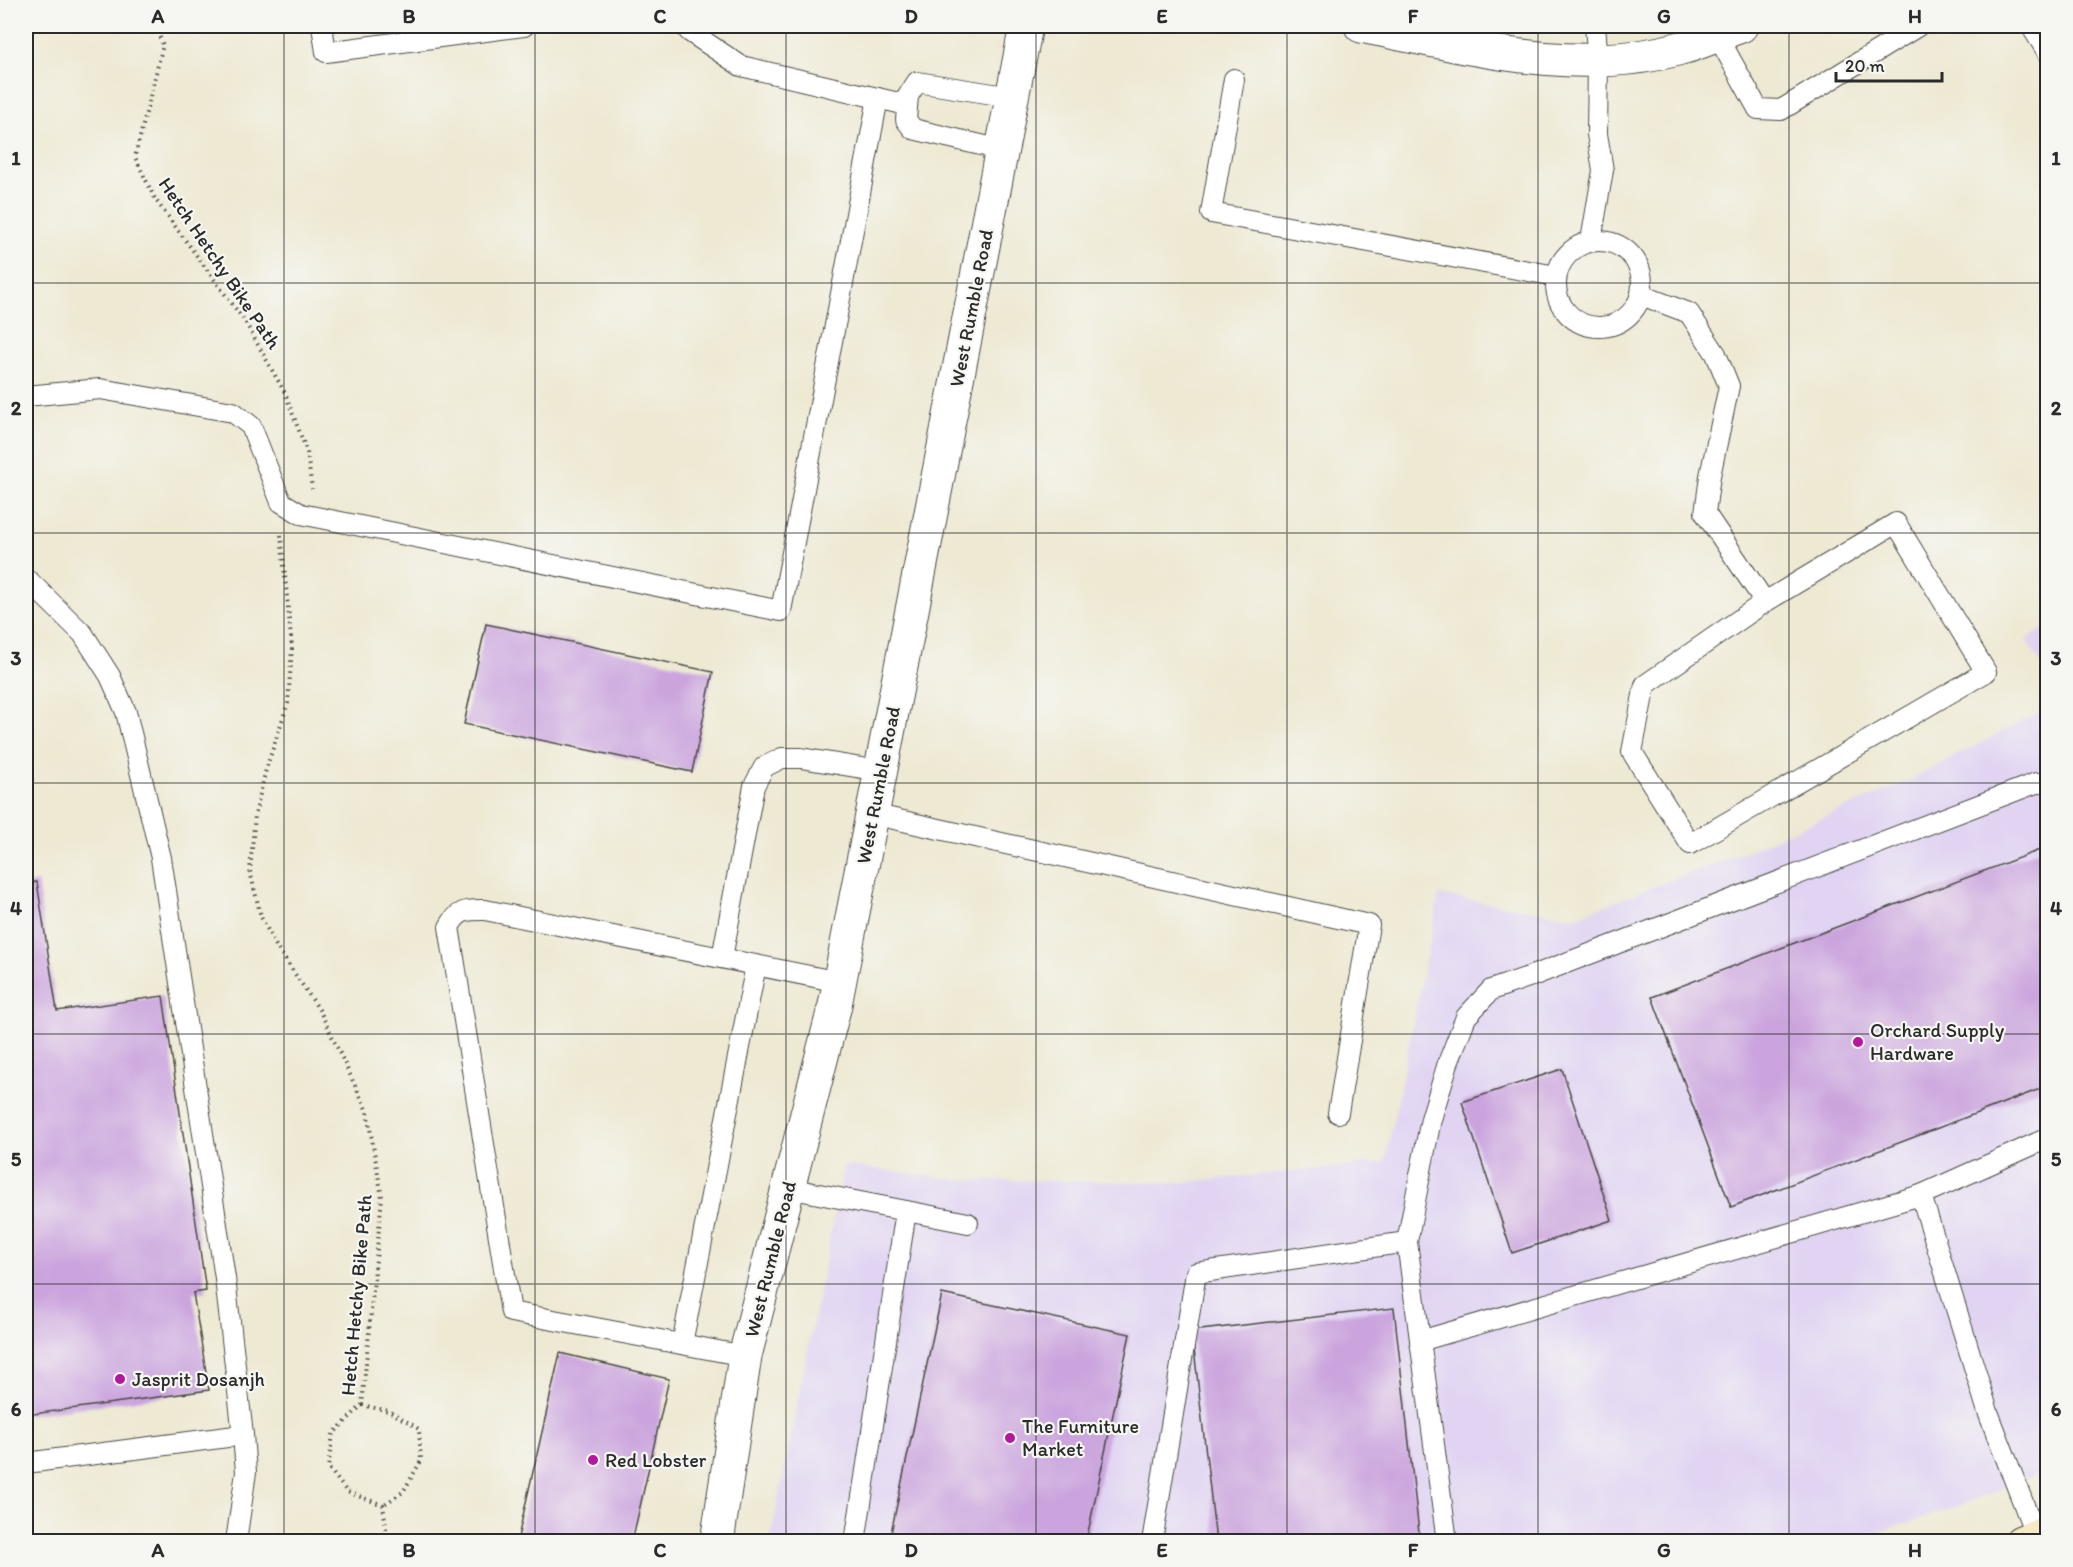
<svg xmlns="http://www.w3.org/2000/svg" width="2073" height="1567" font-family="Itim,sans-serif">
<rect width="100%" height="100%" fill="#f6f6f2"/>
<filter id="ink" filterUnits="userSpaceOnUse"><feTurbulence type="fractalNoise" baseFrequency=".0167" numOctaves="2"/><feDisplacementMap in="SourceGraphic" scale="12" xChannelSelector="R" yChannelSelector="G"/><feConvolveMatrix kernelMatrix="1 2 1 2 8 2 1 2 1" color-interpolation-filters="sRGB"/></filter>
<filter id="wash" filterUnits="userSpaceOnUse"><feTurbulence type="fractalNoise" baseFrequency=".008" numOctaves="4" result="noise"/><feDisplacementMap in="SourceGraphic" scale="24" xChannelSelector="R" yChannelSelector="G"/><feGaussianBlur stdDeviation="1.35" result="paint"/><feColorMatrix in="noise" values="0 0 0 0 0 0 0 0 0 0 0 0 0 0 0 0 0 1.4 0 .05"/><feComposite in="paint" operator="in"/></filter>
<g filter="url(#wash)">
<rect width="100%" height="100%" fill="#eee9d3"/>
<g fill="#e1d4f3">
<path d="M2047,627V673L2026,640Z"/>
<path d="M2047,708V1471L1948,1510L1851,1541L770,1542L844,1165L960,1180L1185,1182L1385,1162L1439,895L1575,917L1749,850L1908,781Z"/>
</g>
<g id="blocks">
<g fill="#cba4de">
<path d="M486,624L713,672L692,772L464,724Z"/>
<path d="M2045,848L2048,854V1086L1731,1207L1652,997Z"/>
<path d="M37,882L57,1011L163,996L206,1291L193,1293L209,1390L26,1415V884Z"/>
<path d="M1562,1069L1612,1220L1512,1253L1462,1102Z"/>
<path d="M942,1294L1130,1334L1086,1542H889Z"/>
<path d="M1394,1308L1420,1542H1216L1192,1331Z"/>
<path d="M560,1353L669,1379L632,1542H517Z"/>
</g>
</g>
</g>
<g filter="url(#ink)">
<use href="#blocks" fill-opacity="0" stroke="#484844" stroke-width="1.5"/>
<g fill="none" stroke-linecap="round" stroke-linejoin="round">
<defs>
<g id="service">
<path d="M322,26L326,52L524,26"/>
<path d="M685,26L690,32L741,66L907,105"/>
<path d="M2031,26L2048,53"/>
<path d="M1717,35L1758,109L1781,110L1918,26"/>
<path d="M1234,79L1211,213L1556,276"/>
<path d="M1002,150L913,129L906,120L908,96L917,82L1012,97"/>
<circle cx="1599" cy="284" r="43"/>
<path d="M1591,241L1603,170L1597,134L1598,60L1595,26"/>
<path d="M1641,295L1689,313L1716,354L1729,386L1710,476L1705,513L1765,602L1896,523L1986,672L1690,844L1632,752L1645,685L1765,602"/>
<path d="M26,396L100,389L233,412L251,426L281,502L301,514L781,611L878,98"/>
<path d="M26,580L30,582L83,634L110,676L126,712L161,858L225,1278L243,1435L246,1472L236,1542"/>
<path d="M872,814L1369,925L1338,1113"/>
<path d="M722,958L754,786L764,767L782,758H801L880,771"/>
<path d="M788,1188L968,1223"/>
<path d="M1921,1195L1988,1412L2036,1536"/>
<path d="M1420,1341L1921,1195L2048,1138"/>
<path d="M682,1344L756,965"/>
<path d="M745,1356L511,1312L449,927C459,909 467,910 485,910L839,982"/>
<path d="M26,1463L243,1435"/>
<path d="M855,1542L906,1211"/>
<path d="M1152,1542L1196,1273L1407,1242"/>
<path d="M1447,1542L1407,1242L1431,1119L1448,1063L1466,1017L1491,990L1540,973L2036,783H2048"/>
</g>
<path id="minor" d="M1361,26C1465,46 1575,78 1681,48C1701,43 1721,33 1741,26"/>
<path id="tertiary" d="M717,1542L745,1356L835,1005L1026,26"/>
<path id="secondary" d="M2021,1542L2048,1531"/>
</defs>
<use href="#service" stroke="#484844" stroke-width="22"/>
<use href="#minor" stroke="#484844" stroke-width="35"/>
<use href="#tertiary" stroke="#484844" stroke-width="35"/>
<use href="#secondary" stroke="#484844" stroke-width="35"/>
<g stroke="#484844" stroke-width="4" stroke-dasharray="1.5 4.5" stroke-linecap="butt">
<path d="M155,26L163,45L135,157L155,199L244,320L285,393L307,452L312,489"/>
<path d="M281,535L292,648L288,703L266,769L255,815L250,871L261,917L276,946L320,1011L367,1111L382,1197L362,1405L333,1434L328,1467L347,1492L383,1505L388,1542"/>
<path d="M362,1405L389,1411L419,1429L421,1461L403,1492L383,1505"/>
</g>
<use href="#service" stroke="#fff" stroke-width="20"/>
<use href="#minor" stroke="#fff" stroke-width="33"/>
<use href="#tertiary" stroke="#fff" stroke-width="33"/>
<use href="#secondary" stroke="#f6e9c3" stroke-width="33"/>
</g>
</g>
<path fill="none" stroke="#2b2b2b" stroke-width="1.5" stroke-opacity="0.55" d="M284,26V1542M535,26V1542M786,26V1542M1036,26V1542M1287,26V1542M1538,26V1542M1789,26V1542M26,283H2048M26,533H2048M26,783H2048M26,1034H2048M26,1284H2048"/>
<g fill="#b5179e" stroke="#f6f6f2" stroke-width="2">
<circle cx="1858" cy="1042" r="6"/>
<circle cx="120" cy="1379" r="6"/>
<circle cx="1010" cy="1438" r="6"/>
<circle cx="593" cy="1460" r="6"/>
</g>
<g text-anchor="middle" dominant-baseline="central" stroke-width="4.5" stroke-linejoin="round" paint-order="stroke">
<g font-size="20" fill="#2b2b2b" stroke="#f6f6f2">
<text transform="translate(220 263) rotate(56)">Hetch Hetchy Bike Path</text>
<text transform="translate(971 308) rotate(-79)">West Rumble Road</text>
<text transform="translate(878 785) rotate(-79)">West Rumble Road</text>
<text transform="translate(770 1259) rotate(-76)">West Rumble Road</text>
<text transform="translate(356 1295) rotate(-85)">Hetch Hetchy Bike Path</text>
</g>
<g font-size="20" fill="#2b2b2b" stroke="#f6f6f2" text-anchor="start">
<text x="1870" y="1030">Orchard Supply<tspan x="1870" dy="23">Hardware</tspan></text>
<text x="132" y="1379">Jasprit Dosanjh</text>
<text x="1022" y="1426">The Furniture<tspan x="1022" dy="23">Market</tspan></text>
<text x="605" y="1460">Red Lobster</text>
</g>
</g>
<rect width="2073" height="1567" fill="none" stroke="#f6f6f2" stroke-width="66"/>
<path d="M1836 72v9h106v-9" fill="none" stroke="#2b2b2b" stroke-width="3"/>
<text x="1845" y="72" font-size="18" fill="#2b2b2b" stroke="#f6f6f2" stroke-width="4.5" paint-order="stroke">20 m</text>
<rect x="33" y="33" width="2007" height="1501" fill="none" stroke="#2b2b2b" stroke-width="2"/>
<g font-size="20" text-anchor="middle" font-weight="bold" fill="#2b2b2b">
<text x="158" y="23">A</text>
<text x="409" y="23">B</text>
<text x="660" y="23">C</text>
<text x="911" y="23">D</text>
<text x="1162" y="23">E</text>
<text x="1413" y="23">F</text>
<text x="1664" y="23">G</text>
<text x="1915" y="23">H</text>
<text x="16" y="165">1</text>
<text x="2056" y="165">1</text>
<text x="16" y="415">2</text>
<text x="2056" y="415">2</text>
<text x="16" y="665">3</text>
<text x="2056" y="665">3</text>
<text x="16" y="915">4</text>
<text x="2056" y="915">4</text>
<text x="16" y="1166">5</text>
<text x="2056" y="1166">5</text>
<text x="16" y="1416">6</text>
<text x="2056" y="1416">6</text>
<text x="158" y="1557">A</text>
<text x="409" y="1557">B</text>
<text x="660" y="1557">C</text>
<text x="911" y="1557">D</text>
<text x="1162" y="1557">E</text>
<text x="1413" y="1557">F</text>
<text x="1664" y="1557">G</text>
<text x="1915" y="1557">H</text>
</g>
</svg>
